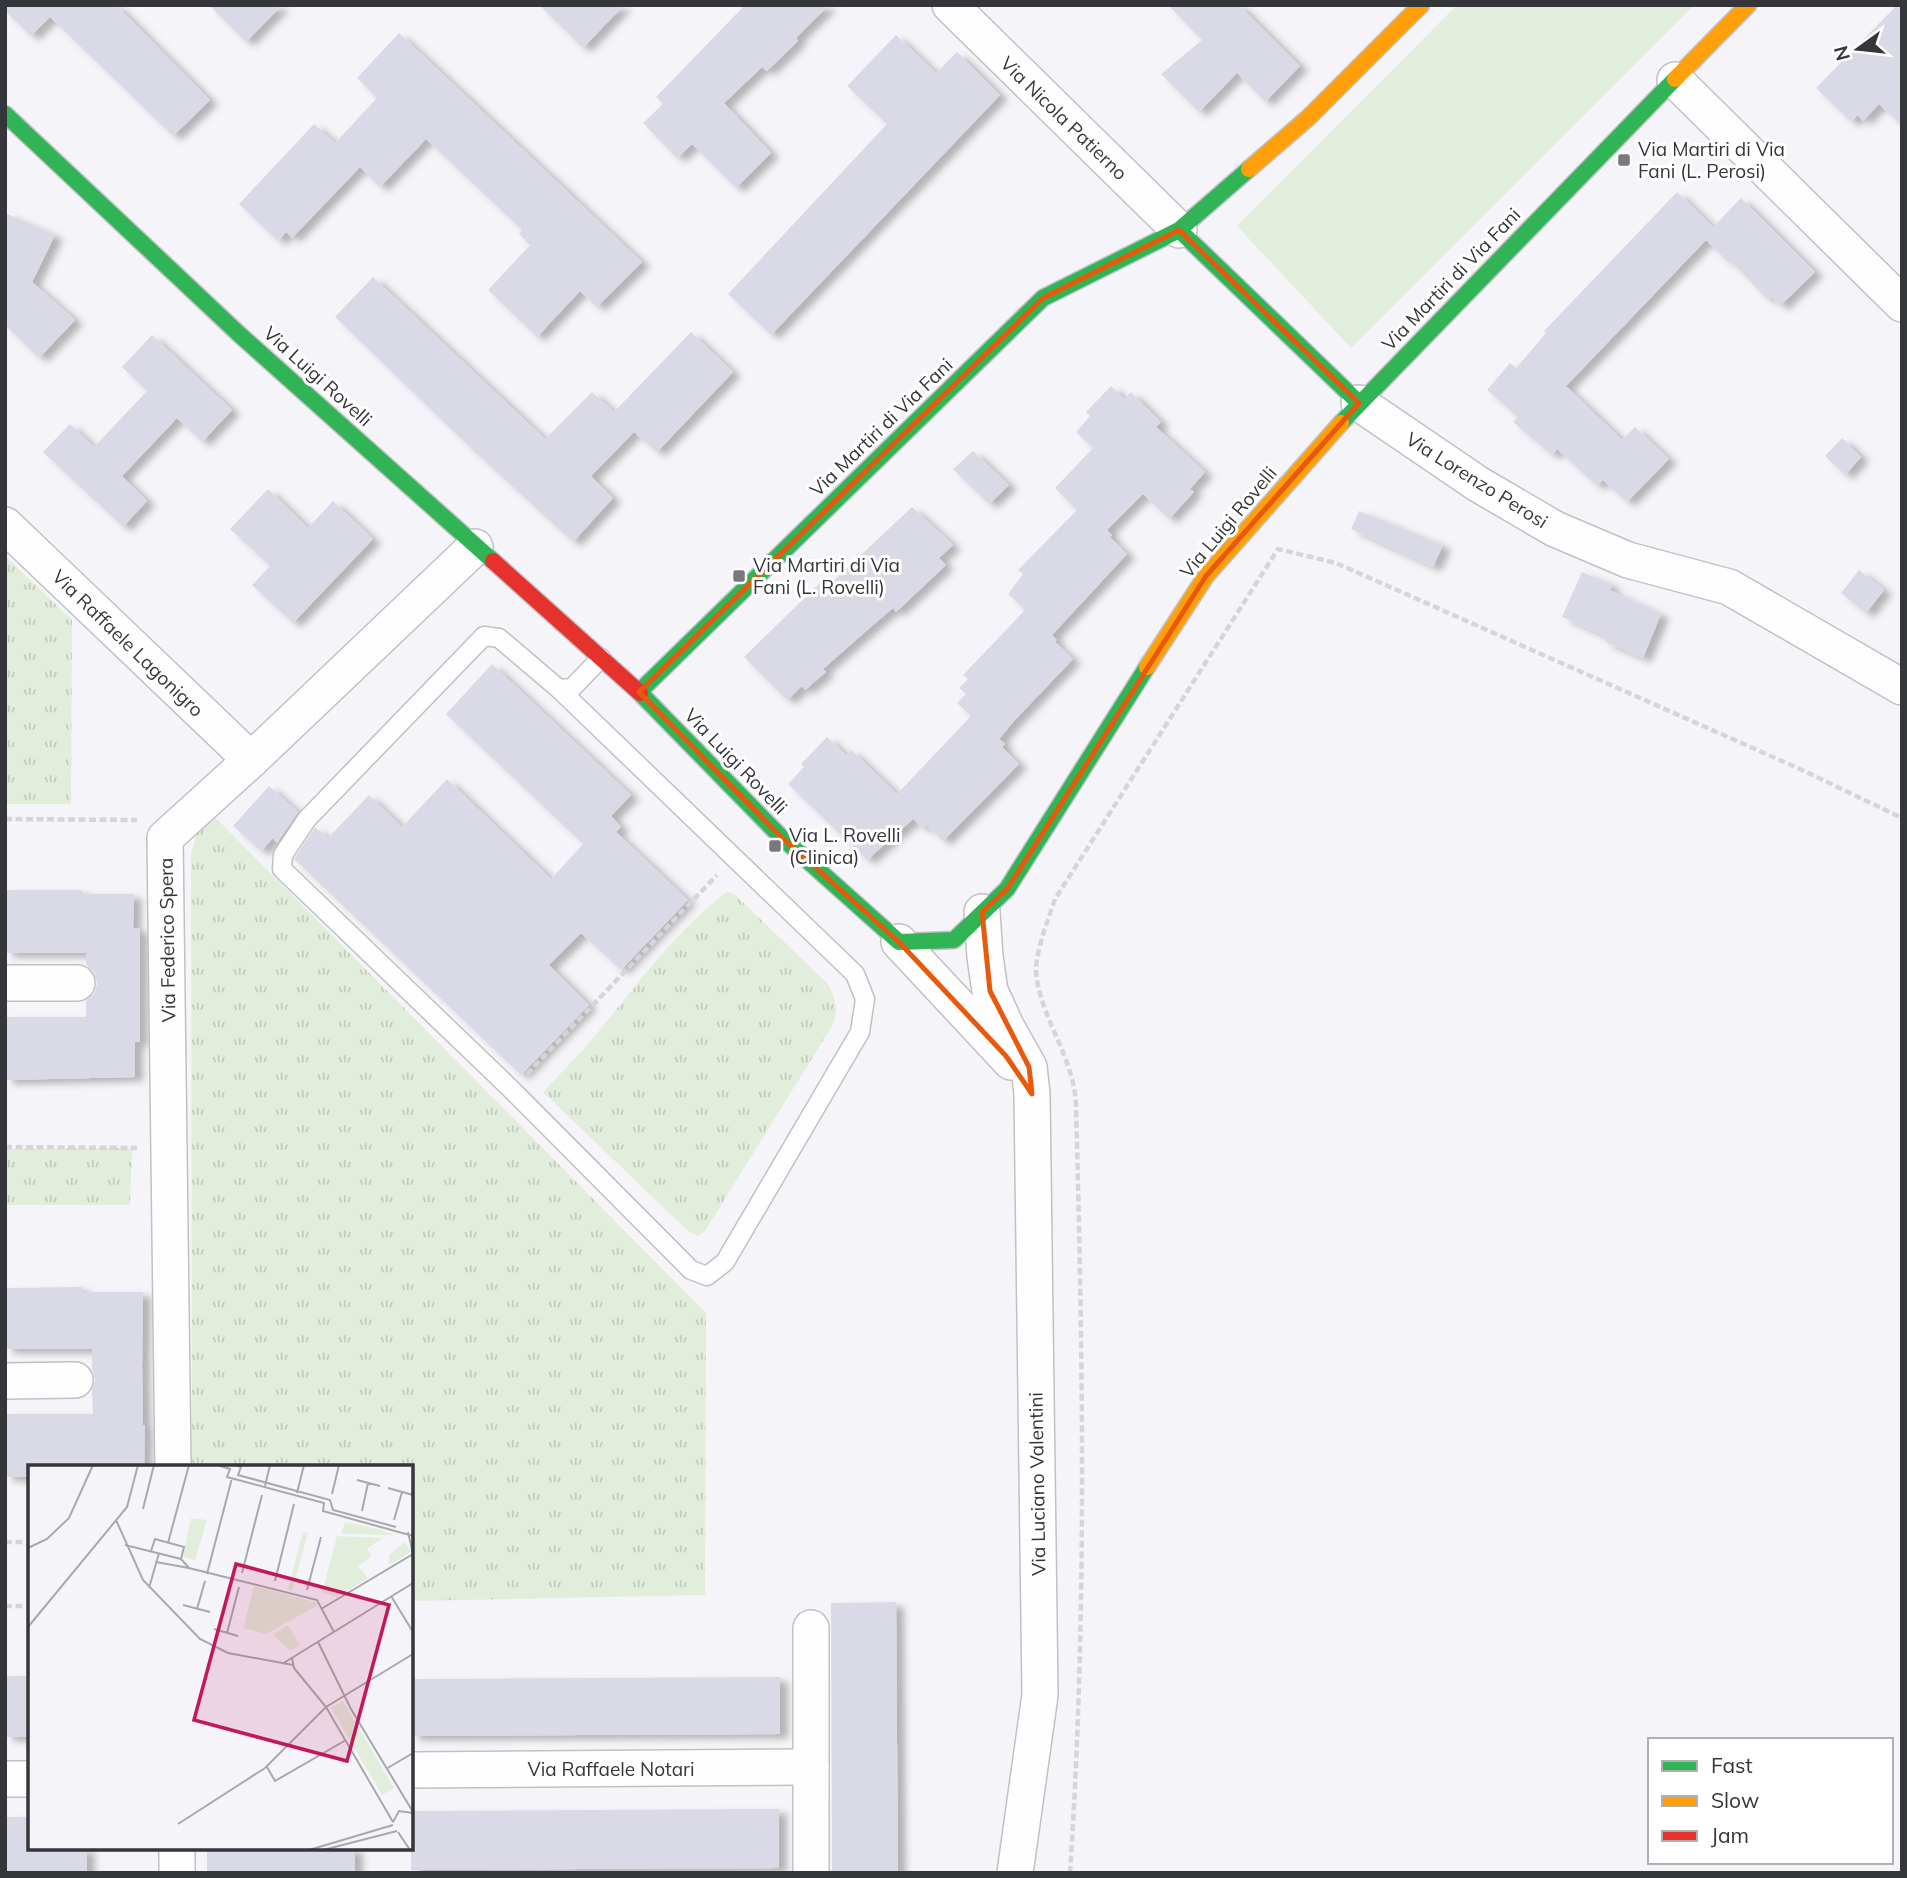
<svg xmlns="http://www.w3.org/2000/svg" width="1907" height="1878" font-family="Mulish,sans-serif">
<defs>
<pattern id="grass-tufts" width="24" height="20" patternUnits="userSpaceOnUse" patternTransform="scale(1.75)"><rect width="24" height="20" fill="#e2eddb"/><path d="M3 7l-1-3M5 7V3M7 7l1-3M15 17l-1-3M17 17v-4M19 17l1-3" fill="none" stroke="#c2ccbd"/></pattern>
<filter id="shadow"><feDropShadow dx="8" dy="4.5" stdDeviation="3.5" flood-color="#0004"/></filter>
</defs>
<rect width="100%" height="100%" fill="#f5f5f9"/>
<g fill="url(#grass-tufts)">
<path d="M5,556L72,620L71,804H5Z"/>
<path d="M213,815L706,1313L705,1595L411,1601V1467H192L191,855L197,833Z"/>
<path d="M727,892L734,894L827,983C835,995 838,1009 834,1023L705,1231L698,1236L689,1232L543,1092C561,1073 581,1053 598,1032C638,984 676,930 727,892Z"/>
<path d="M132,1148L130,1205H5V1149Z"/>
</g>
<path fill="#e2eddb" d="M1457,5H1694L1351,348L1237,226Z"/>
<g fill="#d9dae6" filter="url(#shadow)">
<path d="M5,5H116L210,100L173,136L50,17L31,36L5,11Z"/>
<path d="M209,5H282L246,42Z"/>
<path d="M539,5H624L583,48Z"/>
<path d="M745,5H829L796,38L798,41L767,71L762,67L724,103L771,153L736,188L692,144L677,158L643,123L663,104L656,97Z"/>
<path d="M1168,5H1239L1300,66L1265,102L1237,73L1199,112L1161,74L1202,40Z"/>
<path d="M1897,5H1902V126L1879,104L1863,121L1858,115L1851,122L1816,88Z"/>
<path d="M399,33L642,262L597,307L580,291L537,337L488,290L530,245L519,234L522,230L426,139L380,187L360,167L292,238L286,232L278,241L239,204L314,124L335,143L377,98L357,78Z"/>
<path d="M896,35L936,73L957,52L1000,95L771,335L728,294L887,124L847,86Z"/>
<path d="M1677,192L1713,227L1741,198L1815,272L1780,306L1771,296L1767,299L1731,261L1729,263L1706,240L1566,386L1622,440L1635,427L1669,459L1627,502L1603,480L1597,486L1557,449L1552,455L1513,422L1518,417L1487,390L1510,363L1516,368L1546,333L1544,331Z"/>
<path d="M5,213L55,235L32,282L75,320L39,358L5,325Z"/>
<path d="M373,277L545,439L592,392L614,412L691,332L733,372L657,452L634,432L591,476L613,498L573,542L476,453L335,317Z"/>
<path d="M152,335L232,410L202,442L177,418L122,476L147,501L123,527L43,452L70,424L94,447L147,391L122,367Z"/>
<path d="M1111,386L1124,399L1131,392L1161,422L1156,427L1205,472L1190,489L1194,492L1169,519L1143,494L1107,530L1112,535L1110,537L1127,554L1052,635L1057,640L1055,642L1073,659L1014,721L999,739L1005,744L1002,747L1019,764L943,841L926,825L923,828L913,819L867,860L788,784L804,767L801,764L827,737L846,755L851,750L897,794L971,716L957,703L966,694L959,688L968,679L963,675L1025,610L1008,594L1023,574L1018,570L1077,510L1055,488L1093,448L1076,432L1090,416L1086,412Z"/>
<path d="M1842,438L1861,457L1845,475L1825,456Z"/>
<path d="M973,451L1009,485L989,504L953,469Z"/>
<path d="M268,489L308,528L333,501L373,539L293,623L252,585L270,566L230,529Z"/>
<path d="M912,507L953,545L939,558L946,565L896,612L893,608L873,625L823,669L826,672L805,690L802,686L787,700L744,657L824,579L830,584Z"/>
<path d="M1359,511L1443,545L1433,567L1351,529Z"/>
<path d="M1859,570L1884,590L1866,613L1841,593Z"/>
<path d="M1582,572L1612,585L1610,590L1661,614L1643,658L1605,642L1607,637L1562,617Z"/>
<path d="M492,664L631,795L611,816L621,827L616,832L688,900L621,970L581,933L549,965L589,1005L521,1075L294,859L315,827L328,838L369,795L402,827L447,779L551,879L583,844L446,714Z"/>
<path d="M269,786L298,812L277,843L273,838L261,851L233,826Z"/>
<path d="M5,890H82V894H134L133,928H140V1042H135V1077L5,1080V1017H86V1001L94,994L97,984L94,972L86,965V953H5Z"/>
<path d="M82,1287V1292H143L142,1366L143,1425H145L144,1467H30V1477H5V1414H93L92,1390L95,1380L92,1369V1349H5V1288Z"/>
<path d="M896,1602L898,1873H832L831,1603Z"/>
<rect x="5" y="1676" width="25" height="61"/>
<path d="M780,1677V1734L411,1736V1679Z"/>
<path d="M779,1809V1868L411,1870V1811Z"/>
<path d="M5,1817H30V1848H87V1873H5Z"/>
<path d="M207,1848H355V1871L207,1873Z"/>
</g>
<g fill="none" stroke-linecap="round" stroke-linejoin="round">
<defs>
<path id="lane" d="M559,689L855,974L865,999L860,1032L725,1262L707,1276L691,1270L512,1090L282,869L283,855L307,819L484,636L499,638L559,689L572,688L601,658"/>
<g id="street">
<path d="M950,5L1179,230"/>
<path d="M1675,80L1902,304"/>
<path d="M1359,403L1478,484L1555,529L1628,560L1729,587L1902,687"/>
<path d="M5,525L251,760"/>
<path d="M982,912L985,957L990,991L1006,1026L1029,1067L1032,1094L1040,1695L1015,1873"/>
<path d="M899,942L1011,1062"/>
<path d="M5,983H77"/>
<path d="M5,1381L75,1380"/>
<path d="M173,1467L165,838L251,760L475,547"/>
<path d="M811,1628V1873"/>
<path d="M411,1770L811,1767"/>
<path d="M5,1779H30"/>
<path d="M177,1848V1873"/>
</g>
<g id="fast">
<path d="M5,114L240,335L493,561"/>
<path d="M1179,230L1359,403"/>
<path d="M1341,423L1675,79"/>
<path d="M639,692L1043,298L1179,230L1249,169"/>
<path d="M640,693L779,835L899,942L954,940L1007,889L1147,667"/>
</g>
<g id="slow">
<path d="M1675,79L1748,5"/>
<path d="M1249,169L1308,118L1421,5"/>
<path d="M1147,667L1206,576L1341,423"/>
</g>
<path id="jam" d="M493,561L640,693"/>
</defs>
<use href="#lane" stroke="#c1c1c4" stroke-width="21"/>
<use href="#street" stroke="#c1c1c4" stroke-width="38"/>
<use href="#fast" stroke="#c1c1c4" stroke-width="19"/>
<use href="#slow" stroke="#c1c1c4" stroke-width="19"/>
<use href="#jam" stroke="#c1c1c4" stroke-width="19"/>
<g stroke="#d6d6d8" stroke-width="4.5" stroke-dasharray="7 3.5" stroke-linecap="butt">
<path d="M5,819L137,820"/>
<path d="M527,1074L717,875"/>
<path d="M5,1147L137,1148"/>
<path d="M5,1542H30"/>
<path d="M5,1606H30"/>
<path d="M1070,1873C1087,1617 1083,1362 1076,1106C1075,1062 1045,1024 1037,981C1032,958 1048,921 1055,899L1278,549L1336,563L1800,769L1902,818"/>
</g>
<use href="#lane" stroke="#fefefe" stroke-width="18"/>
<use href="#street" stroke="#fefefe" stroke-width="35"/>
<use href="#fast" stroke="#30b455" stroke-width="16"/>
<use href="#slow" stroke="#ff9f0a" stroke-width="16"/>
<use href="#jam" stroke="#e5322d" stroke-width="16"/>
</g>
<path fill="none" stroke="#e8590c" stroke-width="5" stroke-linejoin="round" d="M1179,230L1359,403L1206,576L1007,889L982,912L990,991L1029,1067L1032,1094L1006,1056L899,942L779,835L639,692L1043,298Z"/>
<g fill="#78797c" stroke="#fff" stroke-width="2.5">
<rect x="1617" y="153" width="14" height="14" rx="3.5"/>
<rect x="732" y="569" width="14" height="14" rx="3.5"/>
<rect x="768" y="839" width="14" height="14" rx="3.5"/>
</g>
<g text-anchor="middle" dominant-baseline="central" stroke-width="6" stroke-linejoin="round" paint-order="stroke">
<g font-size="19" fill="#353639" stroke="#fff">
<text transform="translate(1064 118) rotate(44)">Via Nicola Patierno</text>
<text transform="translate(1451 279) rotate(-46)">Via Martiri di Via Fani</text>
<text transform="translate(318 376) rotate(42)">Via Luigi Rovelli</text>
<text transform="translate(881 427) rotate(-44)">Via Martiri di Via Fani</text>
<text transform="translate(1477 480) rotate(32)">Via Lorenzo Perosi</text>
<text transform="translate(1228 522) rotate(-50)">Via Luigi Rovelli</text>
<text transform="translate(128 643) rotate(44)">Via Raffaele Lagonigro</text>
<text transform="translate(736 761) rotate(46)">Via Luigi Rovelli</text>
<text transform="translate(167 940) rotate(-91)">Via Federico Spera</text>
<text transform="translate(1037 1484) rotate(-91)">Via Luciano Valentini</text>
<text x="611" y="1769">Via Raffaele Notari</text>
</g>
<g font-size="19" fill="#353639" stroke="#fff" text-anchor="start">
<text x="1638" y="149">Via Martiri di Via<tspan x="1638" dy="22">Fani (L. Perosi)</tspan></text>
<text x="753" y="565">Via Martiri di Via<tspan x="753" dy="22">Fani (L. Rovelli)</tspan></text>
<text x="789" y="835">Via L. Rovelli<tspan x="789" dy="22">(Clinica)</tspan></text>
</g>
</g>
<g transform="translate(28 1465)">
<rect width="385" height="385" fill="#f5f5f9"/>
<path d="M317,57L350,64L366,70L313,69ZM275,67L280,68L264,126L260,124ZM309,71L354,73L339,84L344,91L330,101L340,113L309,132L294,128ZM377,77L383,87L361,100V90ZM226,121L287,137L290,140L238,169L215,163ZM260,160L272,180L262,186L245,170Z" fill="#e2eddb"/>
<path d="M163,53L179,55L167,95L155,92ZM315,236L366,323L354,330L303,243Z" fill="#e2eddb"/>
<path fill="none" stroke="#a8a9ac" stroke-width="2" d="M189,0L202,4L199,12L296,38L295,46L385,71M207,0L213,2L210,10L302,35L305,45L368,62M329,15L352,21M237,21L242,0M360,23L385,30M269,28L276,0M304,29L311,0M115,44L126,0M334,46L340,18M88,55L115,115L172,174L200,188L265,200M366,55L374,27M140,78L161,0M97,80L153,94L161,103L289,135L306,167M0,83L19,74L41,53L65,0M123,86L127,74L156,82L153,94M128,97L161,103M214,108L234,30M179,109L204,13M247,116L266,39M121,123L131,88M279,125L293,72M363,131L385,167M155,140L182,147M169,144L177,116M293,144L385,89L380,67M0,162L99,42L110,0M186,164L210,171M199,168L211,122M290,177L323,244L385,347M264,193L266,203L298,242L365,357M254,199L385,118M239,302L247,316L318,275M358,304L385,288M365,357L371,346L385,348M150,359L237,303L298,242L385,189M370,367L382,385M281,385L365,360M295,385L369,366"/>
<path fill="#c2185b" fill-opacity="0.15" stroke="#c2185b" stroke-width="3.5" d="M208,99L361,140L319,296L166,255Z"/>
<rect width="385" height="385" fill="none" stroke="#353639" stroke-width="3.5"/>
</g>
<rect width="1907" height="1878" fill="none" stroke="#353639" stroke-width="14"/>
<rect x="1648" y="1738" width="245" height="126" fill="#ffffff" stroke="#aeafb0" stroke-width="2"/>
<rect x="1662" y="1761" width="35" height="10" fill="#30b455" stroke="#aeafb0" stroke-width="2"/>
<text x="1711" y="1773" font-size="21" fill="#353639">Fast</text>
<rect x="1662" y="1796" width="35" height="10" fill="#ff9f0a" stroke="#aeafb0" stroke-width="2"/>
<text x="1711" y="1808" font-size="21" fill="#353639">Slow</text>
<rect x="1662" y="1831" width="35" height="10" fill="#e5322d" stroke="#aeafb0" stroke-width="2"/>
<text x="1711" y="1843" font-size="21" fill="#353639">Jam</text>
<g transform="translate(1858 49) rotate(255)" stroke="#ffffff" stroke-width="5" paint-order="stroke">
<path d="M0-5L12 26L0 18L-12 26Z" fill="#353639"/>
<text y="-10" font-size="19" font-weight="bold" text-anchor="middle" fill="#353639">N</text>
</g>
</svg>
